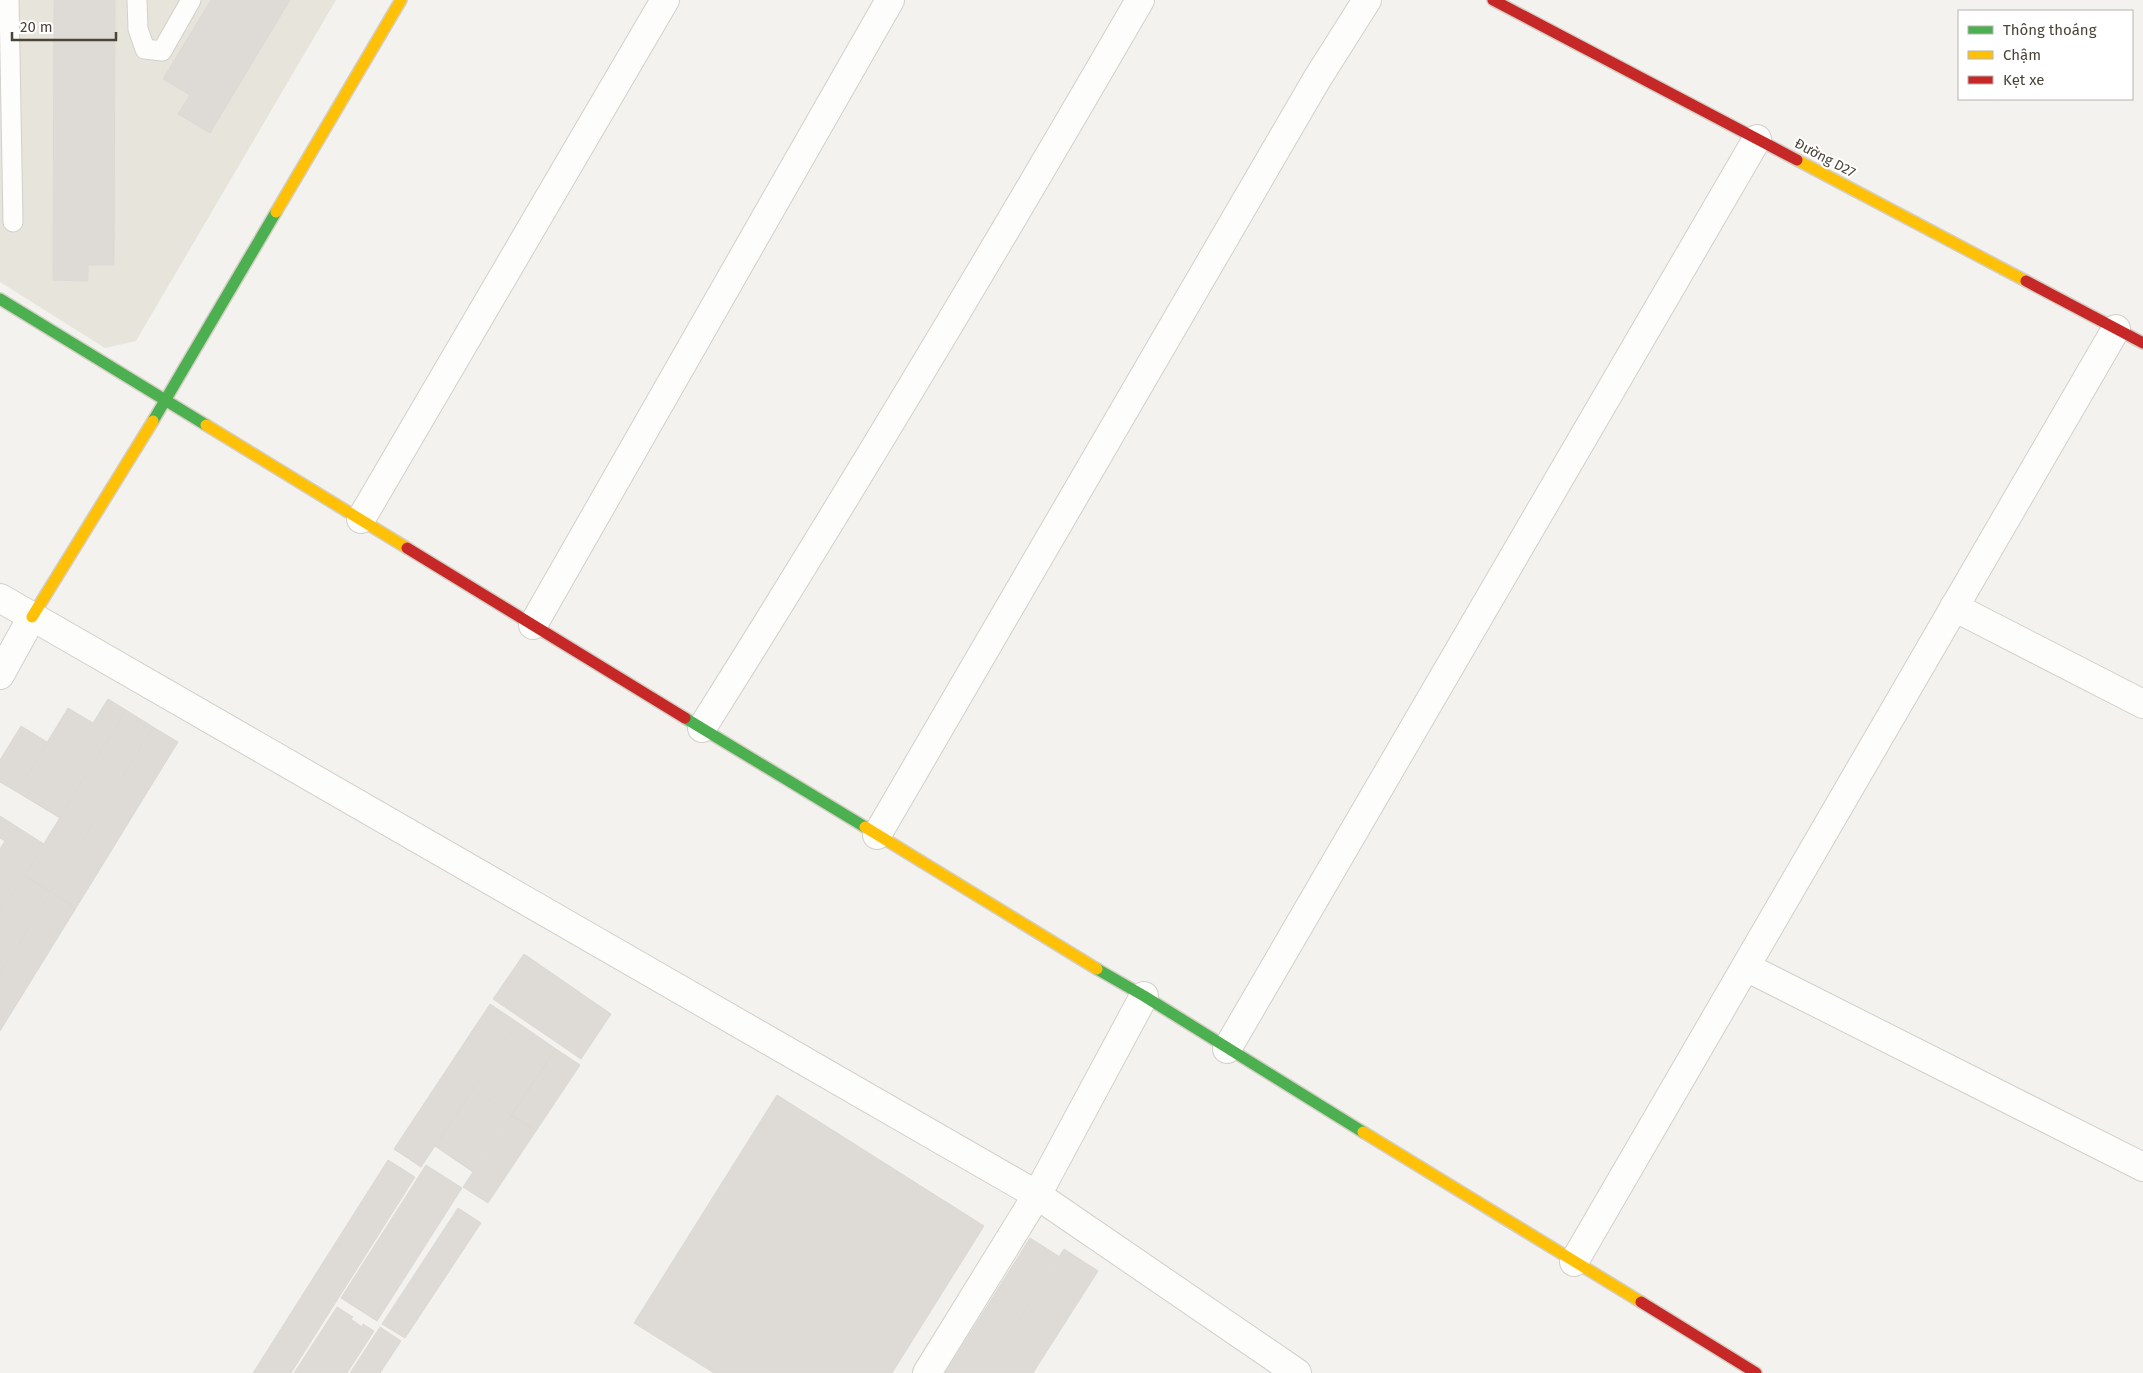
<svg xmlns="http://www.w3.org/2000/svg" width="2143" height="1373" font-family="'Fira Sans',sans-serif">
<rect width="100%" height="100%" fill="#f4f2ee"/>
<path fill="#e7e4dc" d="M0,0H336L136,341L105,348L0,282Z"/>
<g fill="#dedbd6" stroke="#dcd9d4">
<path d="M54,0H115L114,265H88V281L53,280Z"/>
<path d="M211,0H290L210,133L178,114L190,95L163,79Z"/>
<path d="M108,699L126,710L60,818L17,792L68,708L93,723Z"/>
<path d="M126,710L153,727L51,892L24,876Z"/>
<path d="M21,726L47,742L17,792L0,782V760Z"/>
<path d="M153,727L178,742L76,908L51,892Z"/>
<path d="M0,816L44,844L0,915V849L5,841L0,838Z"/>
<path d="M24,876L51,892L0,974V915Z"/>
<path d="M51,892L76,908L0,1031V974Z"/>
<path d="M524,954L611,1014L581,1059L493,999Z"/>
<path d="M490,1004L517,1022L421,1167L394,1149Z"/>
<path d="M517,1022L556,1049L511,1115L473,1089Z"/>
<path d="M556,1049L580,1065L536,1131L511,1115Z"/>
<path d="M473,1089L511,1115L473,1172L435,1146Z"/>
<path d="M777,1095L984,1226L892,1373H714L634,1323Z"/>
<path d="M511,1115L536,1131L488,1203L463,1187Z"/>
<path d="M388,1160L415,1177L291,1373H253Z"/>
<path d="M426,1165L462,1188L377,1321L341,1298Z"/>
<path d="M458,1208L481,1223L405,1338L382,1324Z"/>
<path d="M1030,1238L1060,1257L985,1373H945Z"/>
<path d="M1064,1249L1098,1271L1033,1373H985Z"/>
<path d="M337,1307L353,1317L351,1319L362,1327L363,1324L374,1331L347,1373H294Z"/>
<path d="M380,1327L401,1341L380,1373H350Z"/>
</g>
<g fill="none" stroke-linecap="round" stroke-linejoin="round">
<defs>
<g id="lane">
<path d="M9,0L13,222"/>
<path d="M137,0L138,29L145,49L162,51L191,0"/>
</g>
<g id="street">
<path d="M361,519L665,0"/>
<path d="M0,598L1037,1195L1297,1373"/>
<path d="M1954,607L2143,704"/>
<path d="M533,625L890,0"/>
<path d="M0,675L32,617"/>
<path d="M702,728C853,488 998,245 1140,0"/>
<path d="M877,835L1317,79L1367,0"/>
<path d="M1746,967L2143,1167"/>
<path d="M1227,1049L1757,139"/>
<path d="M1574,1262L2116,329"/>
<path d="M927,1373L1037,1195L1144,996"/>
</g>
<g id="fast">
<path d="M0,299L206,425"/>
<path d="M153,421L276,212"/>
<path d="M685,718L865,827"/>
<path d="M1097,969L1144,996L1363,1132"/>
</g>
<g id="slow">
<path d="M1797,160L2026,281"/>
<path d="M276,212L401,0"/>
<path d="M206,425L407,548"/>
<path d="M32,617L153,421"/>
<path d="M865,827L1097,969"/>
<path d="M1363,1132L1641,1302"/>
</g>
<g id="jam">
<path d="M1493,0L1797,160"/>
<path d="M2026,281L2143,343"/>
<path d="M407,548L685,718"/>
<path d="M1641,1302L1756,1373"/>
</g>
</defs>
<use href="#lane" stroke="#d2d0cb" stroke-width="21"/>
<use href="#street" stroke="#d2d0cb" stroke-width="30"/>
<use href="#fast" stroke="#d3cfc5" stroke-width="14"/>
<use href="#slow" stroke="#d3cfc5" stroke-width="14"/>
<use href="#jam" stroke="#d3cfc5" stroke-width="14"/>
<use href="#lane" stroke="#fdfdfc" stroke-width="19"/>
<use href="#street" stroke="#fdfdfc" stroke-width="28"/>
<use href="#fast" stroke="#4caf50" stroke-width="11"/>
<use href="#slow" stroke="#ffc107" stroke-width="11"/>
<use href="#jam" stroke="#c62828" stroke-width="11"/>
</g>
<g text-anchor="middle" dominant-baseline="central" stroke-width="4" stroke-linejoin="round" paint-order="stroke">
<g font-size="14" fill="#4b4439" stroke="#fff">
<text transform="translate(1825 158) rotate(28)">Đường D27</text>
</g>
</g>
<rect x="1958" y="10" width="175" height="90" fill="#ffffff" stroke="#b7b4b0"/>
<rect x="1968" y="26" width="25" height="8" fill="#4caf50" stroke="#b7b4b0"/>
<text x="2003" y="35" font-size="15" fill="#4b4439">Thông thoáng</text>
<rect x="1968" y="51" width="25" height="8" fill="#ffc107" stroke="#b7b4b0"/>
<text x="2003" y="60" font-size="15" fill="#4b4439">Chậm</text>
<rect x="1968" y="76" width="25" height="8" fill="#c62828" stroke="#b7b4b0"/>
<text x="2003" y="85" font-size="15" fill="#4b4439">Kẹt xe</text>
<path d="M12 32v8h104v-8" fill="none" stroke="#4b4439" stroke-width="2.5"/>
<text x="20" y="32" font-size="15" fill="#4b4439" stroke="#ffffff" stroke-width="4" paint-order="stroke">20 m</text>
</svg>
